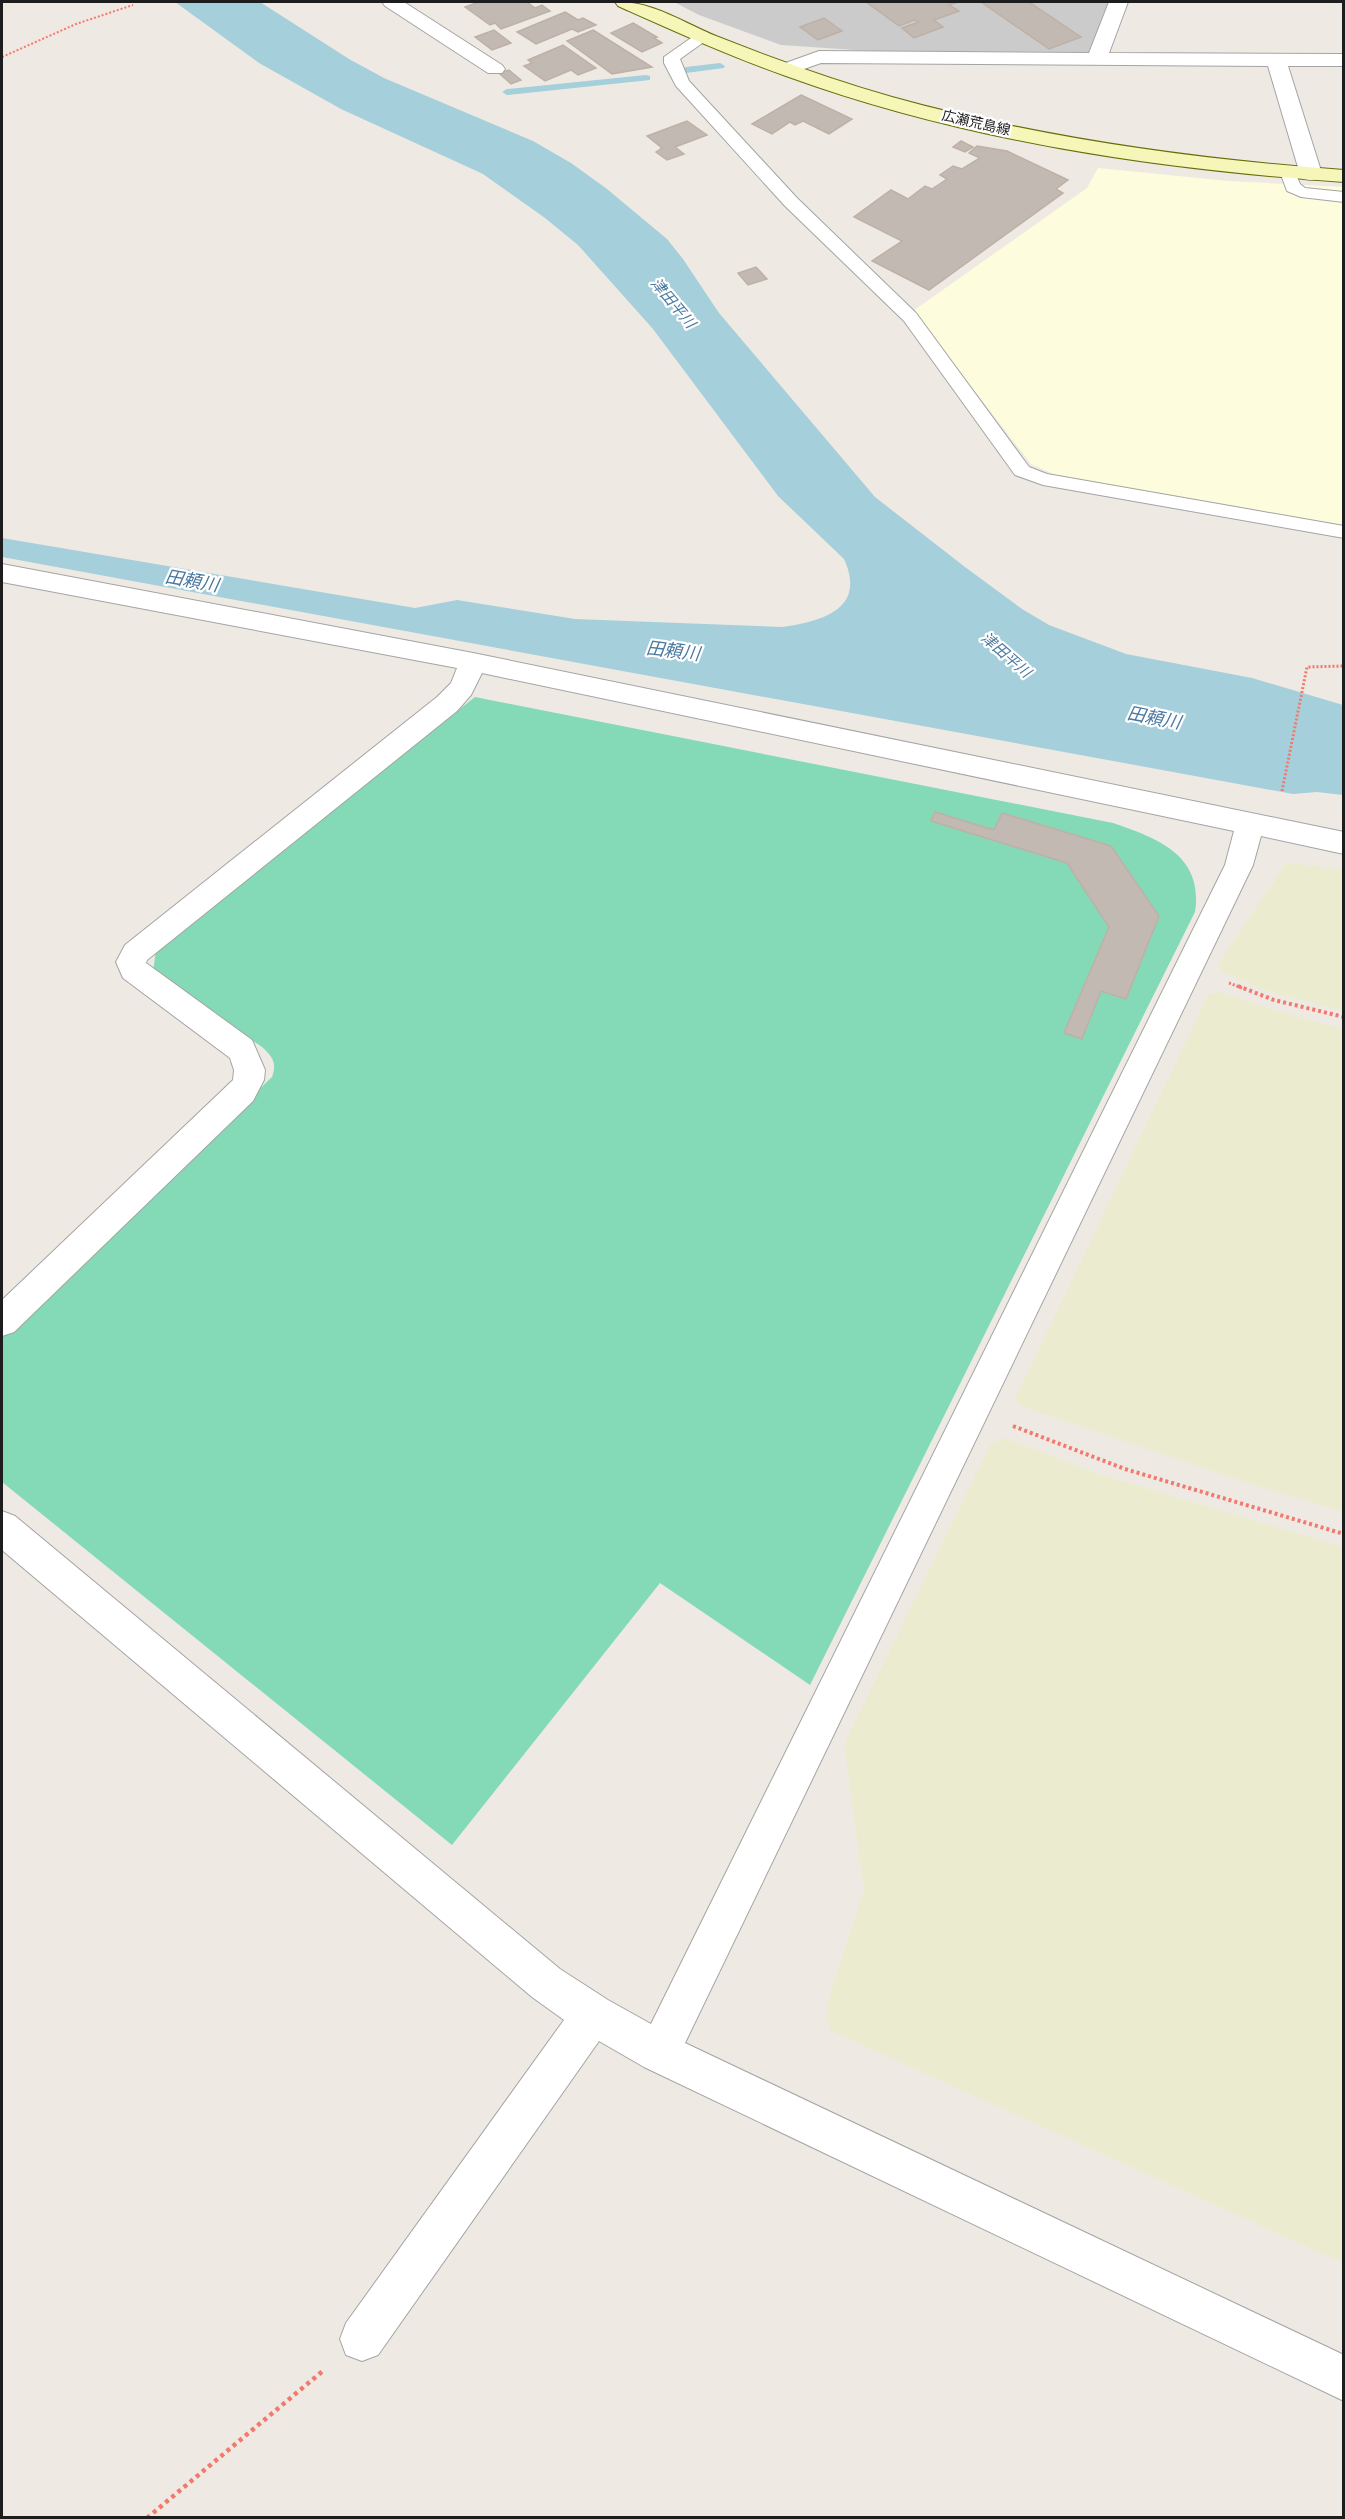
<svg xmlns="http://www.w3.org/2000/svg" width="1345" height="2519" font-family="'Nunito Sans','Noto Sans JP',sans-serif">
<rect width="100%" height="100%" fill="#eeeae3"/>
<path fill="#fdfcdc" d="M1098,168L1228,181L1343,187V526L1062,478L1031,464L913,311L1087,188Z"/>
<path fill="#cbcbcb" d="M674,2H1121L1104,15L1092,52L870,51L781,45L699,15Z"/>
<g fill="#ebeccf">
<path d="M1293,863L1343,870V1011L1270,992L1223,973L1218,964L1285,865Z"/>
<path d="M1220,992L1285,1013L1343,1029V1512L1251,1484L1023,1407L1015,1399L1208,995Z"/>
<path d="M1004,1438L1102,1475L1343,1547V2263L829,2030L827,2005L864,1889L844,1744L991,1443Z"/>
</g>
<path fill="#84dab6" d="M475,697L1113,823C1157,838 1204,855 1195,912L810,1685L660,1583L452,1845L2,1482V1337L272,1077C277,1063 273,1057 262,1047L153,973L156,949Z"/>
<path fill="#a5cfda" d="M175,2H260L349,59L384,78L533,141L571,163L607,189L667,239L683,259L719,313L875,497L965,567L1022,609L1049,625L1126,654L1252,678L1343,705V795L1317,792L1293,794L2,557V538L415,608L457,600L575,619L783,627C822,621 867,609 844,559L778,496L653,329L578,245L545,218L483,174L341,109L259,63Z"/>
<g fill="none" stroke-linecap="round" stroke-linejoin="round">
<g fill="#a5cfda" fill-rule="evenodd">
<path d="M720,63L725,66L724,68L686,73L681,70L686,67Z"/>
<path d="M646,75L650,76V80L507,95L502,92L507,89Z"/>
</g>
</g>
<g fill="#c2b9b3" stroke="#bfb0a6" stroke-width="1.5">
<path d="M479,2H527L535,8L542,5L550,11L501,29L495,23L490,25L465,7Z"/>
<path d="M866,2H958L949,5L959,11L934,20L943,27L914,38L902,28L919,22L914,20L899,26Z"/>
<path d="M981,2H1029L1081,37L1049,49Z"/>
<path d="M565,12L578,20L583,18L596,25L578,32L572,29L536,44L517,32Z"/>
<path d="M824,18L842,31L818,40L800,27Z"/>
<path d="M633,23L657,37L654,38L662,43L642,52L611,33Z"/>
<path d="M494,30L511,43L492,50L475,37Z"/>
<path d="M593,30L652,67L612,74L567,41Z"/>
<path d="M563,45L596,68L578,75L571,70L545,81L524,66L532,63L528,60Z"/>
<path d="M509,70L521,80L511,84L499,73Z"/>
<path d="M801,95L852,119L829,134L803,121L795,125L790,122L772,134L752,124Z"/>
<path d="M687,121L707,135L675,147L684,154L667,160L656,152L662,148L647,136Z"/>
<path d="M961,141L973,147L965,152L953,147Z"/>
<path d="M977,146L1007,151L1068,180L1056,189L1063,193L929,290L872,261L902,241L854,217L891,190L908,199L925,186L932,189L947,179L940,175L953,166L962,169L980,158L969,153Z"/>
<path d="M756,267L767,279L748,285L738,273Z"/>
<path d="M935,812L994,830L1002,813L1111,846L1159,916L1126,999L1101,991L1082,1039L1064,1033L1109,927L1067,863L931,821Z"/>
</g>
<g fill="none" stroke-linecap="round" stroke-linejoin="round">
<defs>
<g id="service">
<path d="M703,31L708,33L711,36L708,39L680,59L689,81L797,198L916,313L1029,467L1047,474L1344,526V538L1043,485L1015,475L904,321L785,206L676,86L664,63V57L698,33Z"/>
<path d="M1288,167L1294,169L1300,184L1305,188L1344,192V202L1301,197L1287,191L1280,172Z"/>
</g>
<g id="minor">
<path d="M382,2H404L502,65L505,69L502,73H488L385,6Z"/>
<path d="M1109,2H1128L1109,53L1344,54V66H1288L1322,174L1319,179L1311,180L1303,179L1300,174L1268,66L821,63L787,75L780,73L777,69L780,65L819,51L1089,53Z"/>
<path d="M2,564L473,653L1344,832V854L1261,836L1253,865L685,2043L1344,2355V2401L644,2067L599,2041L378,2355L362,2361L346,2355L340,2339L346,2323L564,2020L532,1997L2,1550V1511L15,1516L560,1969L608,2000L651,2024L1225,865L1234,831L482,673L471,695L457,711L147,960L146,963L252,1040L265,1070L264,1080L253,1101L14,1332L2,1336V1300L233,1080L234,1070L230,1058L123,978L116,962L125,945L437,697L451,683L457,668L2,582Z"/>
</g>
<path id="secondary" d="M615,2C651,0 684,23 716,36C774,59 833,80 892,97C1040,138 1191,159 1344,170V182C1155,169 965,141 786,76C729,56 674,31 618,6Z"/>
</defs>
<use href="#service" stroke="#a4a4a4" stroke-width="2"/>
<use href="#minor" stroke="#a4a4a4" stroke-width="2"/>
<use href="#secondary" stroke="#666e09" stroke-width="2"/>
<path stroke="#f3786e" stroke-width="2" stroke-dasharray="2 2" stroke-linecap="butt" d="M2,57L76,24L133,5"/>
<g stroke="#f3786e" stroke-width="3" stroke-dasharray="2 2" stroke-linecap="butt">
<path d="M1282,791L1307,667L1344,666"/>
<path d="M1229,983L1242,988"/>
</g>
<g stroke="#f3786e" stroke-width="4" stroke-dasharray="3 3" stroke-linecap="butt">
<path d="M1238,986L1274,1000L1344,1017"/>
<path d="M1013,1426L1125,1469L1344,1534"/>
</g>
<path stroke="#f3786e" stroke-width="4.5" stroke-dasharray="4 4" stroke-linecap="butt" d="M147,2518L324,2370"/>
<use href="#service" fill="#fff" fill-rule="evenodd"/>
<use href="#minor" fill="#fff" fill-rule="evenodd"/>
<use href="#secondary" fill="#f5f6b8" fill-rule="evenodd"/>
</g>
<g text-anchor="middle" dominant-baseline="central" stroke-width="4.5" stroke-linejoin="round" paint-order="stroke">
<g font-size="14" fill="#1d1d1d" stroke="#fff">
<text transform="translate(976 123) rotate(13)">広瀬荒島線</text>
</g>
<g font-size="15" font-style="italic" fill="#4b79a0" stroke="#fff">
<text transform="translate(673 303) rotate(50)">津田平川</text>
<text transform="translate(1006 655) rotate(41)">津田平川</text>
</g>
<g font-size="18" font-style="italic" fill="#4b79a0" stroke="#fff">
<text transform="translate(192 581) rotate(10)">田頼川</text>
<text transform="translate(673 651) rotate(7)">田頼川</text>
<text transform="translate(1154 718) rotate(11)">田頼川</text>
</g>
</g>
<rect width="1345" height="2519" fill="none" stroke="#1d1d1d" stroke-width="6"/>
</svg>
